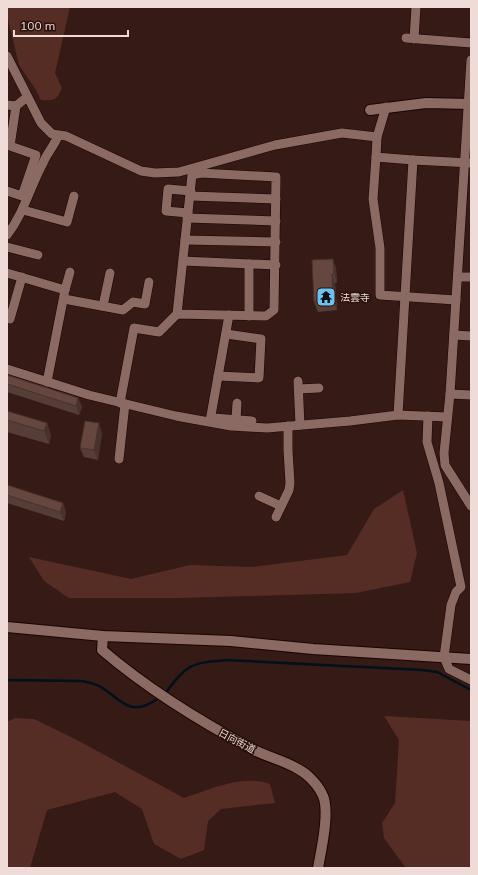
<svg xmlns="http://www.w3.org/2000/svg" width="478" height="875" font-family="Mulish,'Noto Sans JP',sans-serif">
<rect width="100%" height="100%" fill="#351a15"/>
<g fill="#562d25">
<path d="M7,7H70L55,73L62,88C57,100 54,101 41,100L36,90L19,65L7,15Z"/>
<path d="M403,490L417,553L410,582L356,593L179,598H69L44,581L29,557L131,579L190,565L252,567L347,555L374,509Z"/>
<path d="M384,716L471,721V860L469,868H406L384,838L382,823L395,803L399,740Z"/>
<path d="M15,718L34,719L77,740L184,798C212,789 241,774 270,784L275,803L221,809L208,821L204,850L181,859L154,844L142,809L115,792L47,810L30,868H7V722Z"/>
</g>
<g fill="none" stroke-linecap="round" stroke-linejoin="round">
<g stroke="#00101c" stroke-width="2.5">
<path d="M7,680L81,681C87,682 93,683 99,686C121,698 128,718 156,700"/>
<path d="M165,694C187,664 190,663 227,660L423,670L437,672L471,690"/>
</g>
<defs>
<g id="minor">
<path d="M406,38L471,43"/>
<path d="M414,39L416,7"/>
<path d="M7,56L41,123L52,134L66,136L141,171L155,173L179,172L275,145L342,133L377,137"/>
<path d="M7,105L16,106L27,97"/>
<path d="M386,107L377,137L376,157L413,160"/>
<path d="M376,157L373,199L380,248V295L456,300"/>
<path d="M7,191L22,196L36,155L10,146L16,106"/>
<path d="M190,196L276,199"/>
<path d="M23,210L67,222L74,196"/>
<path d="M188,213L166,211L168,189L191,191"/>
<path d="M187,218L276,221"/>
<path d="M7,235C24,213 30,187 43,163C47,153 54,146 58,136"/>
<path d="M185,240L276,242"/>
<path d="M7,247L38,255"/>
<path d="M183,261L276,265"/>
<path d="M7,273L65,290L47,382"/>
<path d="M458,277H471"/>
<path d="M65,290L70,272"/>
<path d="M64,299L123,310L133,302L145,304L149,282"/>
<path d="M103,306L110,273"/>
<path d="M249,316V264"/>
<path d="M10,319L22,277"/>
<path d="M454,335L471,336"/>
<path d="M7,369L89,395L176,416L231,426L267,428L350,421L398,415L447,417"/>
<path d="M218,376L259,378L261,339L226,334"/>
<path d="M298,381L300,425"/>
<path d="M299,389L319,388"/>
<path d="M450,394L471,60"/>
<path d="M471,395L450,394L444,453L445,465L471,506"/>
<path d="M120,403L134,328L159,332L177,314L192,175L201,173L276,177L274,310L266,316L177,314"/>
<path d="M398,415L413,160L471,163"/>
<path d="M428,416L427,442L439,483L461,587L456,592L451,605L444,657L449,669L471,680"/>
<path d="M214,418L252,421"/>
<path d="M236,419L237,403"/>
<path d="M210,421L229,315"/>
<path d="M119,459L125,404"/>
<path d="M259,496L281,506"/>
<path d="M276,517L289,490L290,483L288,450V426"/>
</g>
<g id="tertiary">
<path d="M370,110L426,103L471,104"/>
<path d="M7,627L103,636L231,641L313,649L471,659"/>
<path d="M103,636L102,650C149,690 199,721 254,750C268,757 285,761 298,769C308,774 319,786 323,796C330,812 321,851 318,868"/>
</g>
</defs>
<use href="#minor" stroke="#1b0402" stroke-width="10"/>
<use href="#tertiary" stroke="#1b0402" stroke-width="12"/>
<use href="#minor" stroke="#8a6a63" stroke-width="9"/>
<use href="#tertiary" stroke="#8a6a63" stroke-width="10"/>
</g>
<g fill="#573d37">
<path d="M312,260L336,268L337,283H335L337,310L318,312L314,302Z"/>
<path d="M7,375L78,398L82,407L79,415L7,392Z"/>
<path d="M7,411L47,423L51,435L49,444L7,432Z"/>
<path d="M102,433L98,460L84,457L80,448Z"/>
<path d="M7,485L66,512L64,521L7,503Z"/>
</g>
<g fill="#47322d">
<path d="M333,259L336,268L337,283L334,273Z"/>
<path d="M332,274L335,283L337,310L333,301Z"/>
<path d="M78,398L82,407L79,415L76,406Z"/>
<path d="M47,423L51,435L49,444L44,431Z"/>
<path d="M99,423L102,433L98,460L94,450Z"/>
<path d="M63,503L66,512L64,521L60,512Z"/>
</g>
<g fill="#654740" stroke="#47322d">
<path d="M333,259L334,273L332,274L333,301L314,302L312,260Z"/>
<path d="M7,375L78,398L76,406L7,384Z"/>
<path d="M7,411L47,423L44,431L7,420Z"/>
<path d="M85,421L99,423L94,450L80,448Z"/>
<path d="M7,485L63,503L60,512L7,495Z"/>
</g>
<defs>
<symbol id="temple-square" viewBox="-11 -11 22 22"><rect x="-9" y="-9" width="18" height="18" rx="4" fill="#6cc3f2" stroke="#2a110c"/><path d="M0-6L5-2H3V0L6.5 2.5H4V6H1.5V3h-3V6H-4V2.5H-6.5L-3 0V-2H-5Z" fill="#111"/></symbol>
</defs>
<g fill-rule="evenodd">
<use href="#temple-square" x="315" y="286" width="22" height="22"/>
</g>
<g text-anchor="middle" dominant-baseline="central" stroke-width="3" stroke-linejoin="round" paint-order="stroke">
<g font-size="10" fill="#efdcd8" stroke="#2a110c" text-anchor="start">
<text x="340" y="297">法雲寺</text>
</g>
<g font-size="10" fill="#efdcd8" stroke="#2a110c">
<text transform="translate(237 741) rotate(28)">日向街道</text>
</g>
</g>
<rect width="478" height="875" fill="none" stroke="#efdcd8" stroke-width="16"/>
<path d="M14 30v6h114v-6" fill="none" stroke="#efdcd8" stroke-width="2"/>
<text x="20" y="30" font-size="12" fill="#efdcd8" stroke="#2a110c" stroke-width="3" paint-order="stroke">100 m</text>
</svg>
